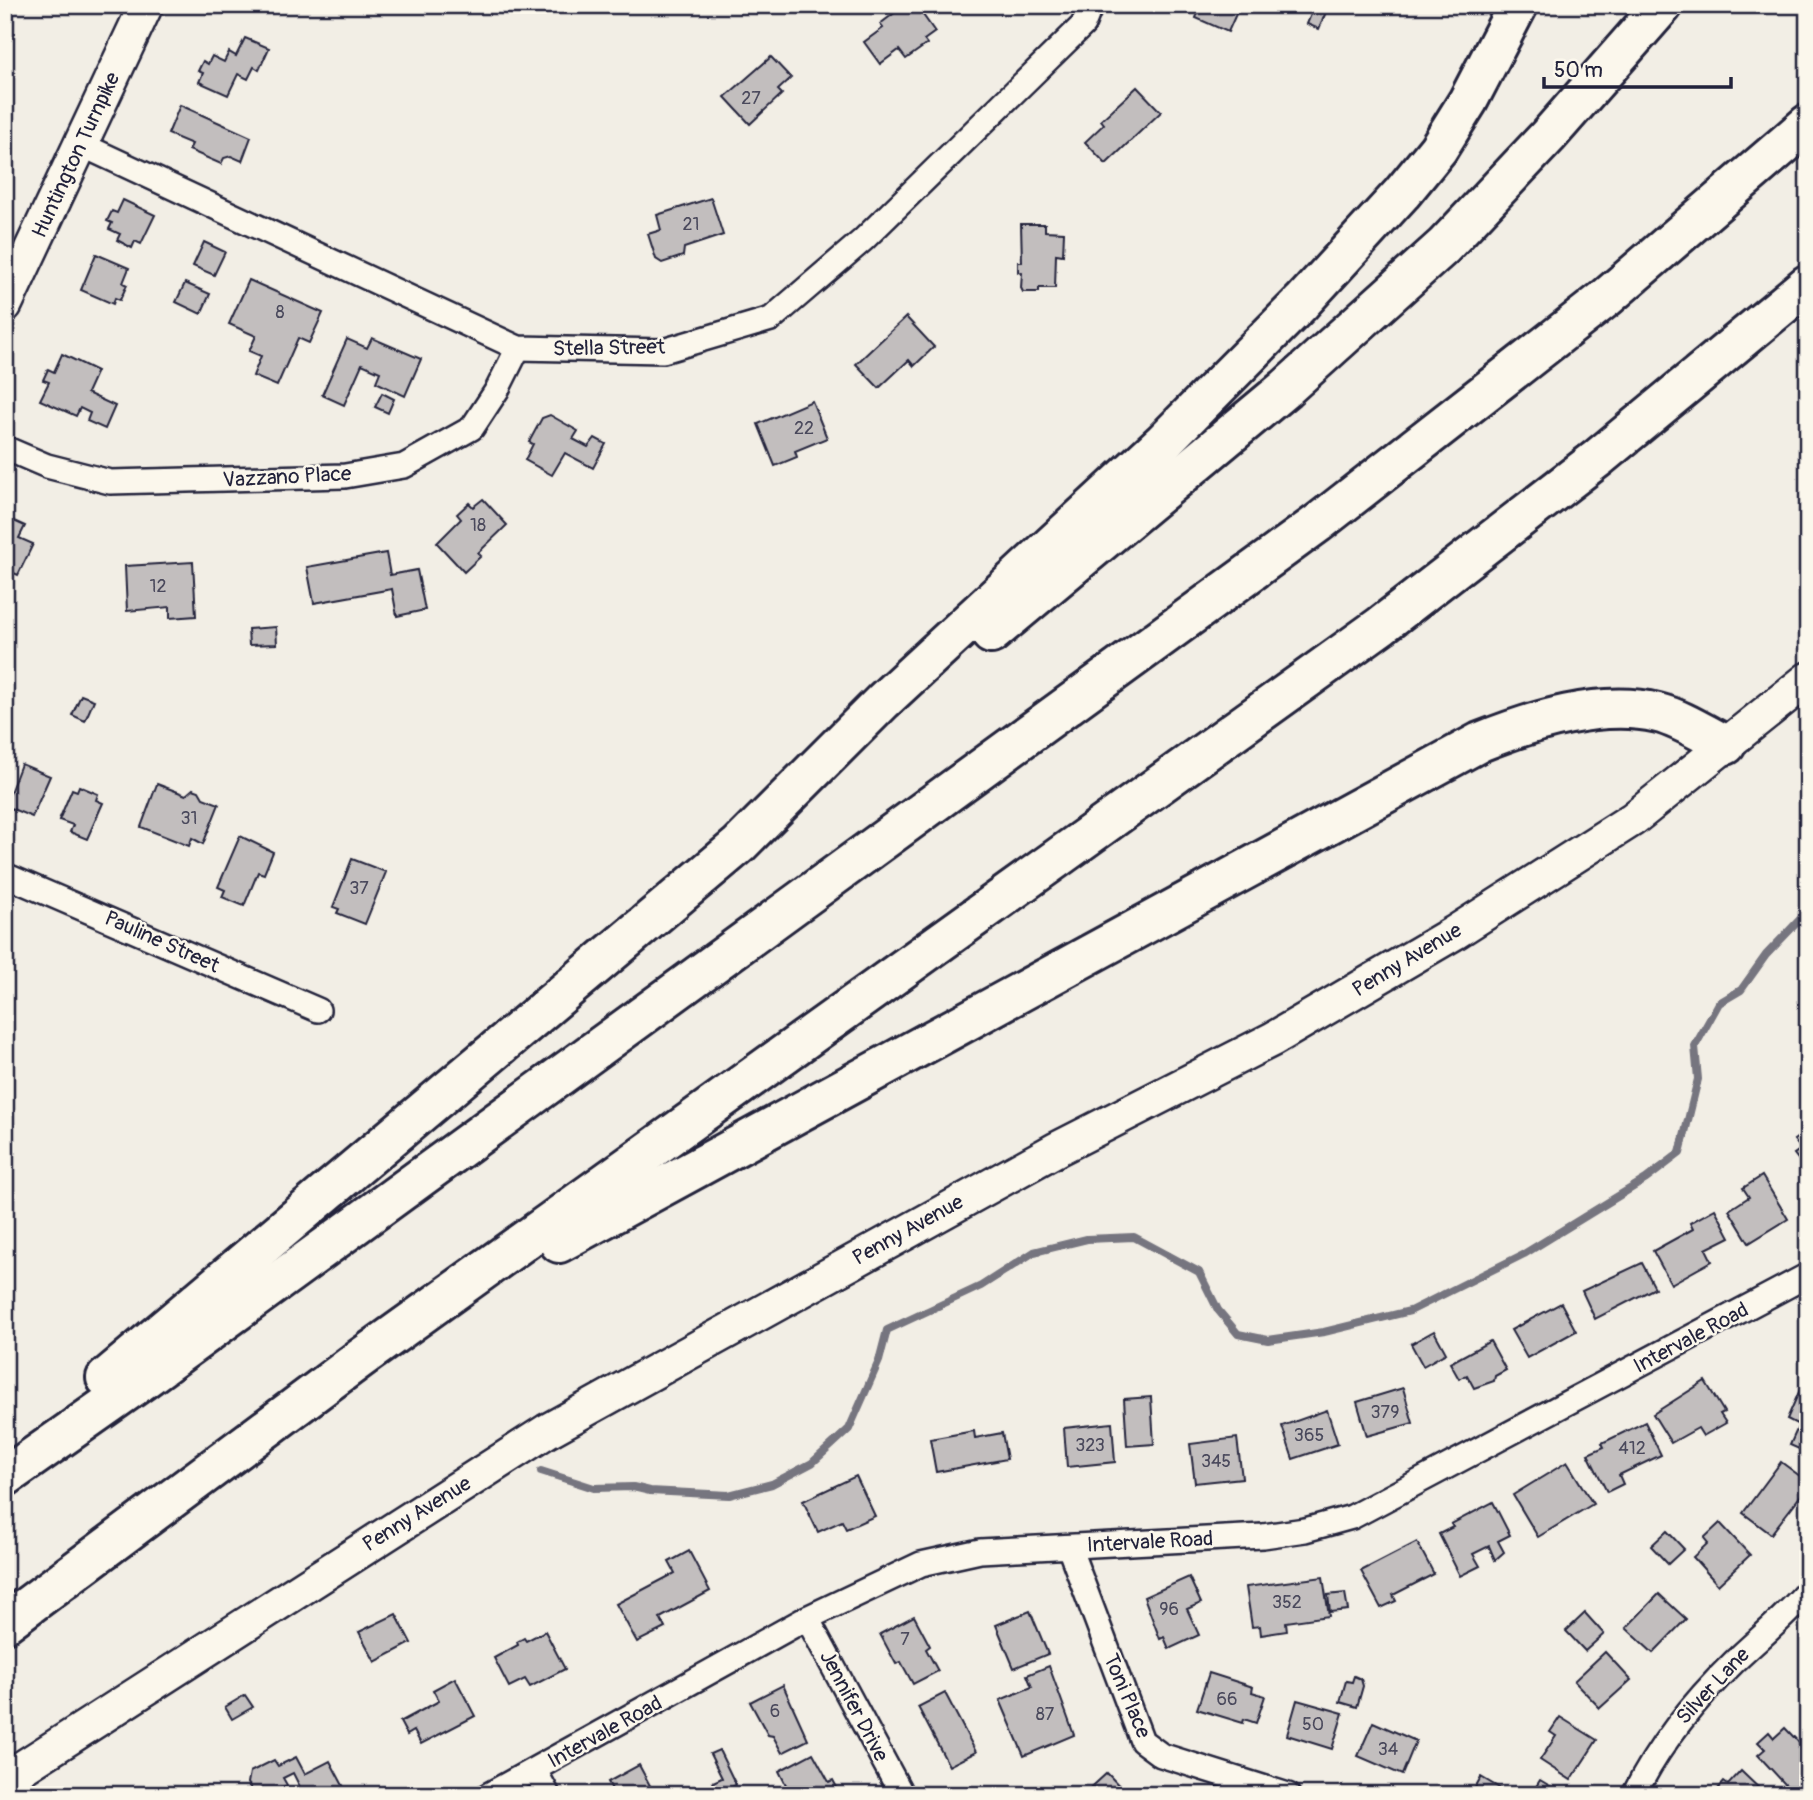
<svg xmlns="http://www.w3.org/2000/svg" width="1813" height="1800" font-family="Pangolin,sans-serif">
<rect width="100%" height="100%" fill="#f2eee5"/>
<filter id="ink" filterUnits="userSpaceOnUse"><feTurbulence type="fractalNoise" baseFrequency=".0143" numOctaves="2"/><feDisplacementMap in="SourceGraphic" scale="14" xChannelSelector="R" yChannelSelector="G"/><feConvolveMatrix kernelMatrix="1 2 1 2 8 2 1 2 1" color-interpolation-filters="sRGB"/></filter>
<g filter="url(#ink)">
<g fill="none" stroke-linecap="round" stroke-linejoin="round">
<path stroke="#76747f" stroke-width="8" d="M541,1471L594,1488L633,1487L650,1491L729,1495L772,1484L812,1463L849,1429L879,1361L887,1330L981,1286L1034,1252L1087,1239L1134,1237L1199,1272L1218,1310L1238,1334L1268,1340L1324,1332L1410,1311L1524,1254L1646,1179L1680,1153L1698,1079L1695,1046L1719,1003L1741,990L1766,955L1808,911"/>
</g>
<g fill="#c2bebe" stroke="#22223b" stroke-width="2">
<path d="M905,5H916L935,32L924,40L927,44L906,59L899,50L880,64L864,42L883,28L880,24Z"/>
<path d="M1201,5H1240L1228,32L1196,18Z"/>
<path d="M1314,7L1326,12L1319,29L1307,24Z"/>
<path d="M245,38L269,48L259,70L254,67L248,79L238,74L228,95L199,82L203,73L198,71L203,61L208,64L212,56L224,62L229,52L236,56Z"/>
<path d="M771,57L791,78L778,90L782,94L750,124L725,97Z"/>
<path d="M1137,87L1161,112L1106,164L1085,142L1104,124L1101,120Z"/>
<path d="M180,105L251,137L242,161L231,156L224,158L221,164L189,150L192,144L168,134Z"/>
<path d="M711,198L723,235L684,248L683,256L662,263L656,259L648,234L661,230L657,215Z"/>
<path d="M123,200L155,215L141,244L135,241L132,248L117,240L120,234L109,229L112,223L107,221L112,211L117,213Z"/>
<path d="M1021,224H1045V231L1064,232L1063,255L1056,254L1055,288H1039V292H1023L1021,288L1022,273L1018,272V262H1022Z"/>
<path d="M204,242L225,252L214,275L193,266Z"/>
<path d="M96,254L129,268L123,283L127,285L120,300L115,298L113,304L81,290Z"/>
<path d="M249,280L323,313L309,343L298,338L277,386L253,376L261,356L249,351L256,336L229,324Z"/>
<path d="M185,283L210,294L201,314L176,302Z"/>
<path d="M906,317L934,347L914,366L909,360L879,388L856,364Z"/>
<path d="M372,338L421,359L405,396L376,382L380,372L362,364L344,405L322,395L347,339L367,348Z"/>
<path d="M62,354L97,371L87,393L115,406L105,429L87,421L90,413L80,408L76,416L40,400L49,382L43,380L48,369L54,372Z"/>
<path d="M382,393L394,399L388,413L375,407Z"/>
<path d="M812,401L827,438L795,451L797,457L775,466L758,424Z"/>
<path d="M550,415L578,431L573,439L588,447L595,438L606,444L593,468L565,453L552,475L525,460L533,444L529,442L542,418Z"/>
<path d="M483,499L507,525L478,553L481,556L464,572L437,543L461,519L457,514L469,503L473,507Z"/>
<path d="M5,517L25,526L19,538L33,544L18,575L5,569Z"/>
<path d="M386,553L390,575L417,570L425,610L397,616L392,589L314,603L307,567Z"/>
<path d="M193,562L196,616L170,618V607L127,611L125,566Z"/>
<path d="M276,627L277,644L249,645L248,629Z"/>
<path d="M81,695L94,700L85,721L72,715Z"/>
<path d="M21,764L50,776L32,817L5,806Z"/>
<path d="M157,784L186,795L193,789L199,791L203,798L219,804L203,844L192,838L189,846L141,827Z"/>
<path d="M79,786L98,794L96,800L103,803L87,839L70,832L73,825L59,820L72,789L77,791Z"/>
<path d="M240,836L273,852L264,874L258,872L244,906L222,897L225,890L218,887Z"/>
<path d="M352,859L386,872L365,924L337,913L339,909L333,907Z"/>
<path d="M1808,1130V1172L1794,1154L1801,1149L1794,1140Z"/>
<path d="M1762,1176L1788,1219L1749,1243L1729,1210L1749,1197L1743,1188Z"/>
<path d="M1715,1209L1730,1237L1706,1249L1712,1261L1671,1284L1653,1251L1693,1229L1690,1223Z"/>
<path d="M1642,1263L1655,1288L1595,1319L1582,1291Z"/>
<path d="M1561,1303L1576,1331L1527,1358L1511,1330Z"/>
<path d="M1434,1331L1446,1353L1423,1366L1411,1344Z"/>
<path d="M1490,1341L1506,1370L1495,1376L1494,1381L1474,1388L1467,1375L1459,1379L1450,1363Z"/>
<path d="M1806,1376H1808V1453L1790,1445L1799,1425L1787,1419Z"/>
<path d="M1705,1381L1724,1412L1720,1414L1726,1423L1703,1436L1698,1428L1671,1443L1653,1414Z"/>
<path d="M1403,1388L1413,1423L1367,1436L1357,1402Z"/>
<path d="M1151,1397L1154,1444L1127,1446L1124,1399Z"/>
<path d="M1327,1410L1338,1444L1293,1459L1282,1426Z"/>
<path d="M1645,1422L1661,1455L1619,1475L1623,1484L1607,1492L1588,1454L1604,1447L1602,1443Z"/>
<path d="M1112,1423L1115,1462L1067,1467L1064,1428Z"/>
<path d="M974,1431L975,1438L1002,1433L1007,1459L936,1472L930,1439Z"/>
<path d="M1237,1438L1242,1478L1195,1483L1190,1444Z"/>
<path d="M1567,1462L1593,1504L1538,1537L1513,1495Z"/>
<path d="M1781,1462L1808,1482V1486L1771,1534L1743,1513Z"/>
<path d="M856,1476L875,1516L846,1529L842,1521L818,1532L803,1501Z"/>
<path d="M1493,1502L1510,1535L1498,1541L1504,1552L1495,1560L1489,1546L1473,1554L1480,1566L1460,1576L1439,1534L1453,1527L1451,1524Z"/>
<path d="M1720,1523L1750,1555L1718,1585L1693,1557L1708,1543L1704,1538Z"/>
<path d="M1667,1531L1684,1549L1668,1564L1651,1546Z"/>
<path d="M1417,1542L1434,1574L1393,1595L1396,1601L1381,1608L1361,1571Z"/>
<path d="M689,1551L710,1591L660,1618L665,1628L637,1642L616,1604L675,1573L669,1562Z"/>
<path d="M1189,1577L1201,1603L1187,1609L1199,1635L1169,1649L1164,1637L1160,1639L1144,1597Z"/>
<path d="M1323,1577L1329,1616L1286,1622L1287,1631L1261,1635L1260,1626L1252,1627L1246,1587Z"/>
<path d="M1345,1593L1348,1610L1330,1612L1328,1595Z"/>
<path d="M1659,1594L1686,1619L1653,1653L1626,1628Z"/>
<path d="M1030,1611L1048,1654L1014,1668L996,1625Z"/>
<path d="M1585,1613L1604,1634L1585,1651L1566,1631Z"/>
<path d="M396,1614L411,1643L375,1662L359,1632Z"/>
<path d="M914,1616L930,1646L926,1649L938,1671L913,1684L901,1662L896,1664L880,1634Z"/>
<path d="M545,1631L565,1669L530,1687L525,1679L509,1687L494,1658L518,1645L517,1642L524,1638L526,1641Z"/>
<path d="M1605,1652L1631,1680L1600,1708L1574,1681Z"/>
<path d="M1049,1666L1074,1735L1024,1756L1000,1700L1032,1687L1027,1675Z"/>
<path d="M1209,1673L1253,1687L1252,1692L1265,1696L1256,1723L1244,1719L1243,1723L1197,1709Z"/>
<path d="M1354,1676L1361,1679L1363,1686L1357,1707L1340,1702L1346,1681L1352,1682Z"/>
<path d="M455,1678L475,1716L421,1744L414,1731L407,1735L400,1722L439,1701L433,1690Z"/>
<path d="M783,1685L808,1740L782,1753L773,1736L768,1735L750,1702Z"/>
<path d="M945,1693L976,1752L949,1766L918,1707Z"/>
<path d="M245,1695L253,1707L232,1719L225,1707Z"/>
<path d="M1297,1700L1343,1713L1332,1749L1287,1735Z"/>
<path d="M1560,1717L1597,1740L1571,1780L1540,1760L1556,1736L1550,1732Z"/>
<path d="M1373,1722L1416,1741L1402,1775L1358,1756Z"/>
<path d="M1785,1728L1808,1752V1795H1795L1758,1755L1765,1749L1758,1742L1769,1732L1774,1738Z"/>
<path d="M719,1750L736,1785L719,1793L713,1782L722,1778L710,1754Z"/>
<path d="M813,1753L829,1782L833,1780L841,1795H791L779,1771Z"/>
<path d="M296,1757L305,1774L330,1761L348,1795H304L293,1773L283,1778L287,1785L268,1795L263,1788L253,1793L248,1783L250,1772L274,1760L278,1766Z"/>
<path d="M639,1765L655,1795H615L608,1782Z"/>
<path d="M1741,1771L1765,1794V1795H1720L1718,1789L1724,1782L1728,1785Z"/>
<path d="M1107,1773L1128,1795H1083Z"/>
<path d="M1481,1777L1511,1795H1471Z"/>
<path d="M1540,1780L1565,1795H1531Z"/>
</g>
<g fill="none" stroke-linecap="round" stroke-linejoin="round">
<defs>
<g id="street">
<path d="M80,144L518,348L663,351L771,319L863,240L1083,25L1091,5"/>
<path d="M5,448L47,466L110,482L345,476L404,466L472,428L497,390L518,348"/>
<path d="M5,875L318,1010"/>
<path d="M1069,1547L1142,1741L1161,1755L1288,1795"/>
<path d="M807,1618L902,1795"/>
<path d="M535,1771L548,1795"/>
<path d="M488,1795L807,1618L921,1564L980,1551L1263,1536L1305,1530L1352,1517L1808,1275"/>
<path d="M1634,1795C1659,1744 1694,1701 1734,1662C1759,1638 1787,1616 1808,1590"/>
</g>
<g id="secondary">
<path d="M5,305L146,5"/>
<path d="M5,1779L547,1431L1057,1149L1273,1039L1454,933L1633,819L1808,679"/>
</g>
<g id="highway">
<path d="M991,634L1286,388L1444,246L1548,136L1663,5"/>
<path d="M559,1243L1480,742C1532,721 1601,699 1658,713C1682,719 1704,734 1726,745"/>
<path d="M106,1378L739,845L883,701L1163,442L1302,302L1402,193L1438,149L1468,101L1518,5"/>
<path d="M5,1477L143,1380L1318,523L1606,298L1808,124"/>
<path d="M5,1623L361,1358L1382,625L1598,458L1808,284"/>
</g>
</defs>
<use href="#street" stroke="#22223b" stroke-width="28"/>
<use href="#secondary" stroke="#22223b" stroke-width="38"/>
<use href="#highway" stroke="#22223b" stroke-width="44"/>
<use href="#street" stroke="#fbf7ec" stroke-width="23"/>
<use href="#secondary" stroke="#fbf7ec" stroke-width="33"/>
<use href="#highway" stroke="#fbf7ec" stroke-width="38"/>
</g>
</g>
<g text-anchor="middle" dominant-baseline="central" stroke-width="5" stroke-linejoin="round" paint-order="stroke">
<g font-size="18" fill="#4a495c">
<text x="751" y="98">27</text>
<text x="691" y="224">21</text>
<text x="280" y="312">8</text>
<text x="804" y="428">22</text>
<text x="478" y="525">18</text>
<text x="158" y="586">12</text>
<text x="189" y="818">31</text>
<text x="359" y="888">37</text>
<text x="1385" y="1412">379</text>
<text x="1309" y="1435">365</text>
<text x="1090" y="1445">323</text>
<text x="1632" y="1448">412</text>
<text x="1216" y="1461">345</text>
<text x="1287" y="1602">352</text>
<text x="1169" y="1609">96</text>
<text x="905" y="1639">7</text>
<text x="1227" y="1699">66</text>
<text x="775" y="1711">6</text>
<text x="1045" y="1714">87</text>
<text x="1313" y="1724">50</text>
<text x="1388" y="1749">34</text>
</g>
<g font-size="21" fill="#22223b" stroke="#fbf7ec">
<text transform="translate(76 155) rotate(-65)">Huntington Turnpike</text>
<text transform="translate(609 348) rotate(-1)">Stella Street</text>
<text transform="translate(287 477) rotate(-3)">Vazzano Place</text>
<text transform="translate(162 942) rotate(24)">Pauline Street</text>
<text transform="translate(1407 960) rotate(-31)">Penny Avenue</text>
<text transform="translate(908 1230) rotate(-29)">Penny Avenue</text>
<text transform="translate(1691 1338) rotate(-28)">Intervale Road</text>
<text transform="translate(417 1514) rotate(-32)">Penny Avenue</text>
<text transform="translate(1150 1542) rotate(-3)">Intervale Road</text>
<text transform="translate(1713 1686) rotate(-47)">Silver Lane</text>
<text transform="translate(1127 1696) rotate(67)">Toni Place</text>
<text transform="translate(854 1706) rotate(62)">Jennifer Drive</text>
<text transform="translate(605 1732) rotate(-29)">Intervale Road</text>
</g>
</g>
<rect width="1813" height="1800" fill="none" stroke="#fbf7ec" stroke-width="28"/>
<rect x="14" y="14" width="1785" height="1772" fill="none" stroke="#22223b" stroke-width="2.5" filter="url(#ink)"/>
<path d="M1544 77v10h187v-10" fill="none" stroke="#22223b" stroke-width="3.5"/>
<text x="1554" y="77" font-size="21" fill="#22223b" stroke="#fbf7ec" stroke-width="5" paint-order="stroke">50 m</text>
</svg>
